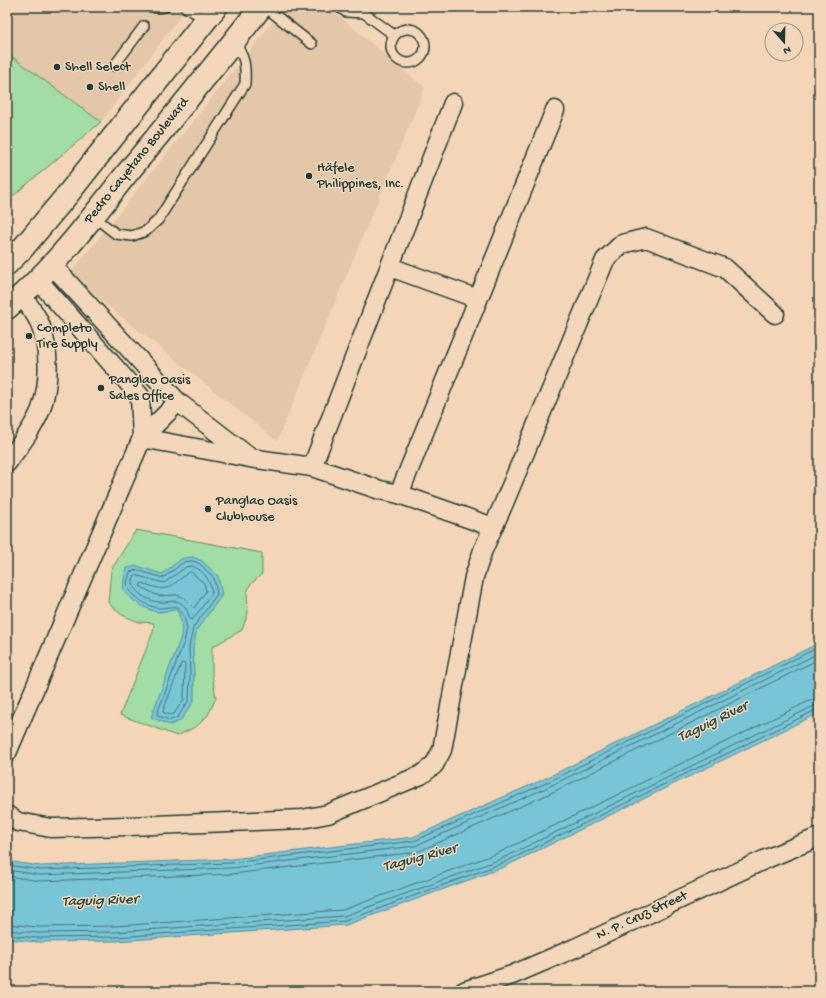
<svg xmlns="http://www.w3.org/2000/svg" width="826" height="998" font-family="'Gochi Hand',sans-serif">
<rect width="100%" height="100%" fill="#f5d5b7"/>
<filter id="ink" filterUnits="userSpaceOnUse"><feTurbulence type="fractalNoise" baseFrequency=".025" numOctaves="2"/><feDisplacementMap in="SourceGraphic" scale="8" xChannelSelector="R" yChannelSelector="G"/><feConvolveMatrix kernelMatrix="1 2 1 2 8 2 1 2 1" color-interpolation-filters="sRGB"/></filter>
<g filter="url(#ink)">
<g fill="#e4c6a9">
<path d="M7,7H187L101,122L7,53Z"/>
<path d="M285,7H328L425,88L277,441L69,275Z"/>
</g>
<g fill="#a1dda4" stroke="#608d6c">
<path d="M7,53L101,122L7,201Z"/>
<path d="M136,530L262,553V574L250,585L247,593L248,613L242,630L212,647V674L216,698L208,715L197,726L177,736L120,715L153,632L154,623L139,622L122,615L108,603L111,570Z"/>
</g>
<g fill="#79c5d8" stroke="#558f96">
<path d="M193,557L202,561L218,576L222,595L197,629L193,648L194,675V701L180,721L170,725L151,717L180,640C183,629 182,621 177,610C171,610 163,612 158,612C148,611 128,599 124,590C122,583 125,575 127,568L137,566L162,574L183,558Z"/>
<path d="M819,643V713L504,867L346,925L116,941L37,942L7,939V861L40,866L231,859L413,837L542,780Z"/>
</g>
<g fill="none" stroke-linecap="round" stroke-linejoin="round">
<g stroke="#437376" stroke-width="1">
<path d="M193,561L200,564L214,578L217,594L193,628L189,647L190,675L189,700L177,718L170,720L158,716L157,714L184,642L187,629L184,616L178,607C172,606 166,608 159,608C151,608 130,596 128,588C126,583 129,577 130,572L137,570L163,578L184,562Z"/>
<path d="M192,566C205,571 210,580 212,593L203,606L192,620L190,619C188,613 186,606 181,603C175,599 167,603 160,602C148,602 126,589 135,575L164,583L186,567Z"/>
<path d="M191,572L204,583L206,591L194,608L183,597L176,595L159,596L152,593L140,586L142,583C170,593 166,589 188,573Z"/>
<path d="M183,663L185,664L184,699L174,714L170,715L164,713L163,711L181,664Z"/>
<path d="M7,865L40,870L231,863L414,841L544,784L819,647"/>
<path d="M7,870L40,875L231,868L415,846L546,788L819,653"/>
<path d="M7,876L40,881L232,874L417,852L549,794L819,659"/>
<path d="M7,924L38,927L115,926L343,910L498,853L811,700L819,699"/>
<path d="M7,930L38,933L115,932L344,916L501,859L814,706L819,705"/>
<path d="M7,935L37,938L116,937L345,921L503,863L816,710H819"/>
</g>
<defs>
<g id="service">
<path d="M185,7L206,19"/>
<path d="M265,7L312,44"/>
<path d="M339,7L346,12L364,13L394,35"/>
<path d="M156,8L165,7"/>
<circle cx="408" cy="46" r="17"/>
<path d="M114,66L144,26"/>
<path d="M93,216L116,234L132,236L146,231L158,220L245,84C246,64 245,58 234,41"/>
</g>
<g id="minor">
<path d="M52,265L178,402L248,456"/>
<path d="M390,267L478,299"/>
<path d="M38,280L140,396L142,438L250,458L312,467L380,490L399,494L493,527"/>
<path d="M7,463C18,448 35,426 41,409C50,382 50,351 40,324C36,314 29,305 22,296"/>
<path d="M312,467L453,103"/>
<path d="M399,494L555,110"/>
<path d="M7,753L142,438L178,402"/>
<path d="M7,815L18,822L51,828L129,826L302,819L328,814L421,775L434,765L442,750L474,577L483,550L504,503L605,260L622,244L646,238L725,268L775,314"/>
<path d="M464,991L512,975L575,948L766,859L819,837"/>
</g>
<g id="secondary">
<path d="M7,264L22,249L68,194L216,7"/>
<path d="M7,308C52,271 88,223 124,177C170,121 216,64 261,7"/>
</g>
</defs>
<use href="#service" stroke="#1f3d34" stroke-width="12"/>
<use href="#minor" stroke="#1f3d34" stroke-width="21"/>
<use href="#secondary" stroke="#1f3d34" stroke-width="25"/>
<use href="#service" stroke="#f4d7bb" stroke-width="9"/>
<use href="#minor" stroke="#f4d7bb" stroke-width="18"/>
<use href="#secondary" stroke="#f4d7bb" stroke-width="22"/>
</g>
</g>
<g fill="#1f3d34" stroke="#f4d7bb" stroke-width="1.5">
<circle cx="57" cy="67" r="4"/>
<circle cx="90" cy="87" r="4"/>
<circle cx="309" cy="176" r="4"/>
<circle cx="29" cy="336" r="4"/>
<circle cx="101" cy="388" r="4"/>
<circle cx="208" cy="509" r="4"/>
</g>
<g text-anchor="middle" dominant-baseline="central" stroke-width="3" stroke-linejoin="round" paint-order="stroke">
<g font-size="14" fill="#1f3d34" stroke="#f4d7bb" text-anchor="start">
<text x="65" y="67">Shell Select</text>
<text x="98" y="87">Shell</text>
<text x="317" y="168">Häfele<tspan x="317" dy="16">Philippines, Inc.</tspan></text>
<text x="37" y="328">Completo<tspan x="37" dy="16">Tire Supply</tspan></text>
<text x="109" y="380">Panglao Oasis<tspan x="109" dy="16">Sales Office</tspan></text>
<text x="216" y="501">Panglao Oasis<tspan x="216" dy="16">Clubhouse</tspan></text>
</g>
<g font-size="14" fill="#1f3d34" stroke="#f4d7bb">
<text transform="translate(137 161) rotate(-51)">Pedro Cayetano Boulevard</text>
<text transform="translate(642 916) rotate(-25)">N. P. Cruz Street</text>
</g>
<g font-size="15" font-style="italic" fill="#284b44" stroke="#f4d7bb">
<text transform="translate(713 722) rotate(-26)">Taguig River</text>
<text transform="translate(420 858) rotate(-15)">Taguig River</text>
<text transform="translate(100 901) rotate(-2)">Taguig River</text>
</g>
</g>
<rect width="826" height="998" fill="none" stroke="#f4d7bb" stroke-width="24"/>
<rect x="12" y="12" width="802" height="974" fill="none" stroke="#1f3d34" stroke-width="1.5" filter="url(#ink)"/>
<g transform="translate(784 42) rotate(160)"><circle r="19" fill="#f4d7bb" stroke="#9f9985"/>
<path d="M0-3L7 15L0 10L-7 15Z" fill="#1f3d34"/>
<text y="-6" font-size="11" font-weight="bold" text-anchor="middle" fill="#1f3d34">N</text>
</g>
</svg>
